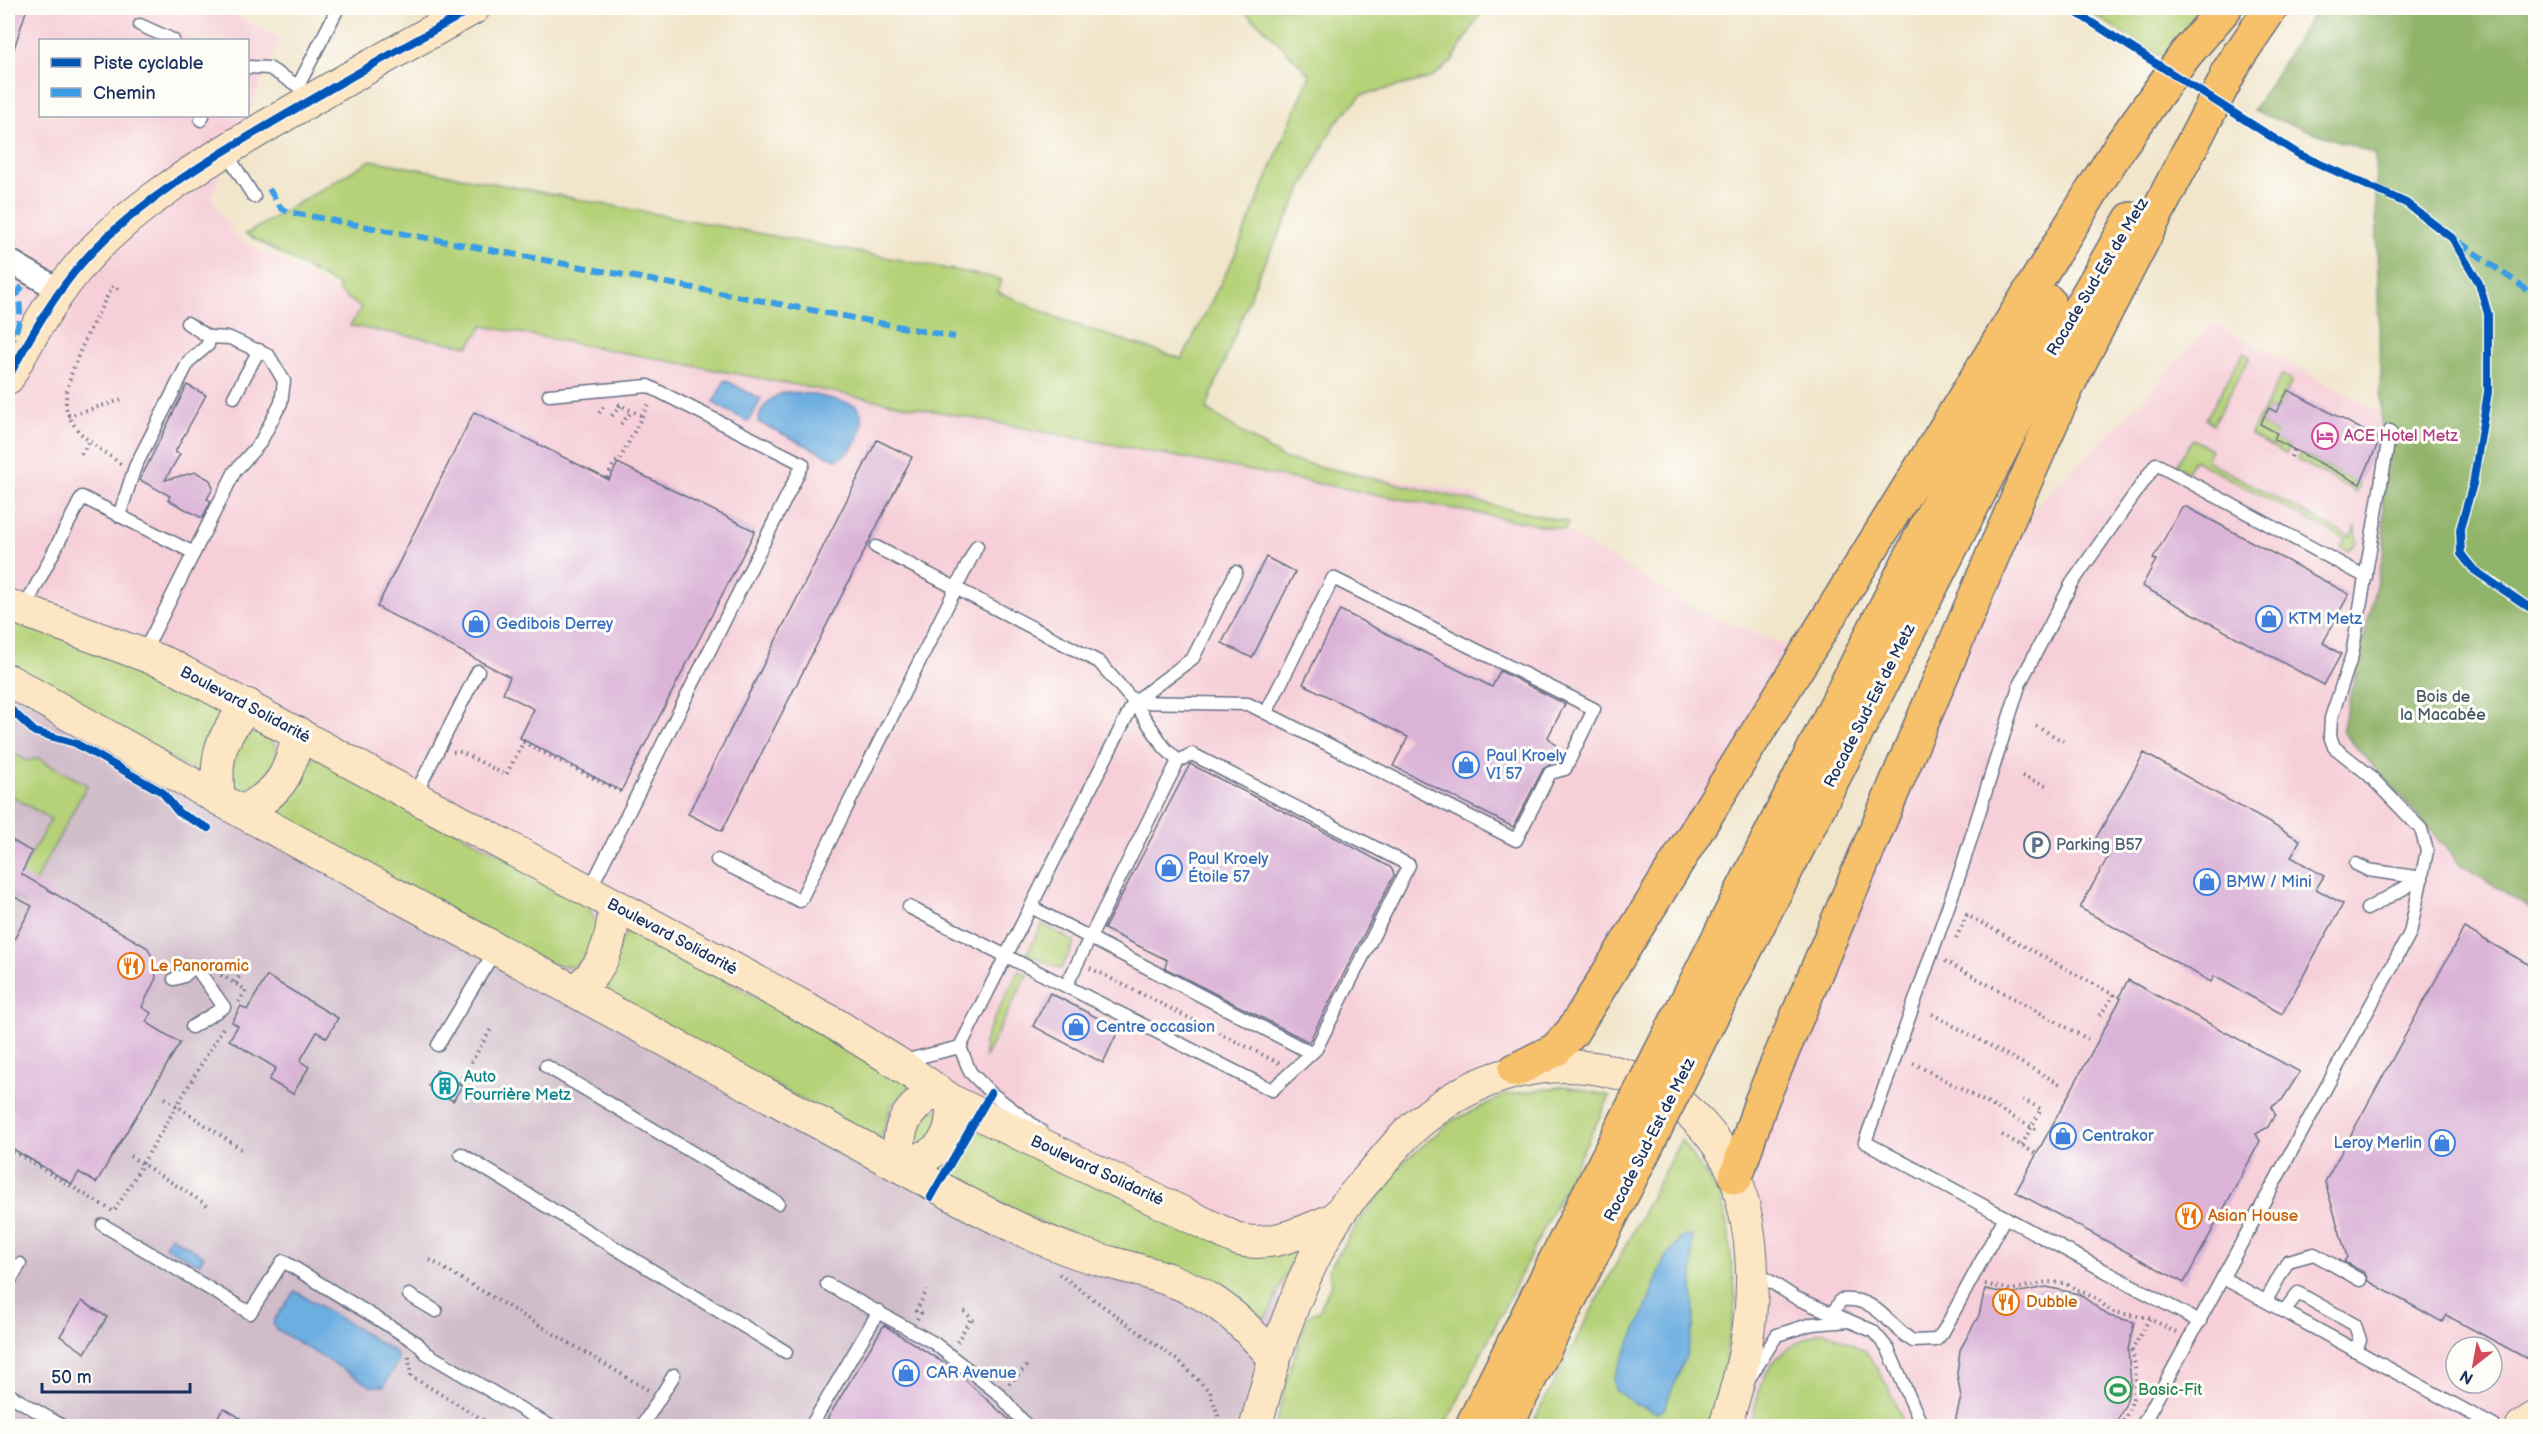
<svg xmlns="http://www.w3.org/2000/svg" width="2543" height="1434" font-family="'Balsamiq Sans',sans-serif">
<rect width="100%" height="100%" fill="#fdfcf7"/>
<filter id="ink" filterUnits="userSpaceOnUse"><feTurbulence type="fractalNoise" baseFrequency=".0167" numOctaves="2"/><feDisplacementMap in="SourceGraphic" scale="12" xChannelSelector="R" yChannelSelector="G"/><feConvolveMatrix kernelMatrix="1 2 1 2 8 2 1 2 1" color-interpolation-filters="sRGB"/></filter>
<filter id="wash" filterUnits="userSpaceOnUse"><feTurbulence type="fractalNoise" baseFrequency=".008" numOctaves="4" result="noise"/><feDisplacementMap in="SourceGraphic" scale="24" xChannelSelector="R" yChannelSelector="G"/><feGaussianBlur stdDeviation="1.35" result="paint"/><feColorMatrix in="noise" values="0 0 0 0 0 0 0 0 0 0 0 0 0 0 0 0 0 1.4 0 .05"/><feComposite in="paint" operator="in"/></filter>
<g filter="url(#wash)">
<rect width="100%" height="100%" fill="#f1e5ca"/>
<g fill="#f6cfd8" fill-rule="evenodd">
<path d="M8,8H221L281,38L248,113V40H40V116H246L211,197L235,237L355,302L970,410L1470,492L1524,522L1565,530L1705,615L1804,652L1572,1032L1426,1116L1294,1304L8,661Z"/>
<path d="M2212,322L2381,412L2384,551L2342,731L2460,864L2535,911V1426H1725L1743,1366L1736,1177L1997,545L2146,397ZM2456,1347H2492V1383H2456Z"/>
</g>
<path fill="#d1bdca" d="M8,690L1294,1304L1256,1426H8Z"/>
<g fill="#b5d279" stroke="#68806c" stroke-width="1.5">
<path d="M1239,8H1484L1452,61L1431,78L1362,95L1334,125L1258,276L1206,409L1282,458L1568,522L1565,530L483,326L469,346L350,326L361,308L338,291L340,287L246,234L371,160L1001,279L998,292L1070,323L1182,359L1234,257L1310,75L1263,27Z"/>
<path d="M2083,8H2201L2165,59Z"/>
<path d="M2243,353L2250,357L2213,424L2206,419Z"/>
<path d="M2282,375L2292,381L2276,412L2269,408L2260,424L2277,433L2275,439L2289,447L2286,454L2250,435Z"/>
<path d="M2193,439L2211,449L2206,460L2350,537L2356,527L2357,543L2348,551L2341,547L2345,539L2194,460L2187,472L2176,465Z"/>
<path d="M2300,453L2360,484L2357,492L2297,460Z"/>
<path d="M8,618L95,649L223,705L208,745L205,777L8,667Z"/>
<path d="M261,731L278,748C274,771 263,784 240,790L236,787C228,762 232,737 261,731Z"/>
<path d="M8,750L27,761L38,758L87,785L24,902L9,894L51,819L8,794Z"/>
<path d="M315,754L587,902L600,933L584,959L573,967L548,963L272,816L271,809L276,802L297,788Z"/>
<path d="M1042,924L1075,942L1061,969L1027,954Z"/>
<path d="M632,927L912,1085L891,1106L880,1142L606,994L621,939Z"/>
<path d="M1019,970L1027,975L985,1057L984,1043L987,1033Z"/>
<path d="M1565,1086L1610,1096L1445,1426H1276L1287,1377L1309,1315L1319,1311L1332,1282L1328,1270L1358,1223L1403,1163L1450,1122L1505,1095Z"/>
<path d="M940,1110L943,1131L914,1150L913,1133L931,1111Z"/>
<path d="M967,1118L1290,1246L1295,1254L1270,1311L1264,1319L1255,1312L1252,1315L1065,1234L930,1169Z"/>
<path d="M1681,1140L1721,1197L1728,1229L1736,1300L1719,1394L1707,1426H1531Z"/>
<path d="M1824,1331L1866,1351L1887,1385L1905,1426H1750C1764,1371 1767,1352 1824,1331Z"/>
</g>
<path fill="#90b469" stroke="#567264" stroke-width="1.5" d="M2317,8H2535V911L2460,864L2342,731L2384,551L2375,154L2253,111Z"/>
<g fill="#6daee1" stroke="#446ea0" stroke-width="1.5">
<path d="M725,380L761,399L749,422L713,403Z"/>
<path d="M787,392L812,394L855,405C872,420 856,454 836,459L828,456L758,422C761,406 771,396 787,392Z"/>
<path d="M170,1236L204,1256L199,1264L165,1246Z"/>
<path d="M1692,1236L1694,1324L1687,1353L1664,1409L1658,1413L1635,1404L1615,1390L1613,1379L1643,1315L1665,1258L1682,1237Z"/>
<path d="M295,1291L395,1352L398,1360L384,1386H371L276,1329L273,1323L275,1319Z"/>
</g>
<g id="blocks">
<g fill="#dab3d7">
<path d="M8,8H27L11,58L8,57Z"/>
<path d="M187,385L206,395L175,452L180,454L165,480L196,472L210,480L213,488L207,499L211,501L202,518L168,500L170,496L140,480Z"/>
<path d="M2288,390L2380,439L2360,484L2274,439L2277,433L2260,424L2269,408L2276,412Z"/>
<path d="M474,412L609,480L618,463L755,531L621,791L520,738L534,709L503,693L510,677L377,607Z"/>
<path d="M877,440L912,457L722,831L688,814Z"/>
<path d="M2185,506L2349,594L2323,643L2341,654L2324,685L2142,586L2156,560L2153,559L2182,507Z"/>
<path d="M1266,557L1295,572L1252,658L1222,643Z"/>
<path d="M1340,610L1492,687L1500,671L1565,704L1548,737L1558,748L1550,765L1543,769L1513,827L1393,766L1408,737L1303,684Z"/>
<path d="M2144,753L2300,840L2291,857L2324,876L2316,889L2343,904L2282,1014L2214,976L2211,982L2080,908L2109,855L2092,845Z"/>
<path d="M1190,764L1340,840L1390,867L1393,871L1394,875L1309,1042L1165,968L1167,960L1104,929Z"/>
<path d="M8,838L32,852L21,874L148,948L154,961L156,978L142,1007L151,1013L146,1022L180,1043L96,1183L79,1172L72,1184L8,1146V951L32,906L9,894L8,897Z"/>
<path d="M2464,928L2535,968V1363L2446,1315L2442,1322L2368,1281L2365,1273L2344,1262L2347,1257L2325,1182Z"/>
<path d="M267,976L338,1018L327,1038L317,1032L300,1061L309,1067L293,1094L269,1080L276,1068L229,1040L238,1026L232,1022L241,1006L247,1010Z"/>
<path d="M2128,980L2300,1072L2282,1100L2271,1107L2275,1114L2268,1127L2256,1134L2260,1141L2184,1283L2016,1192L2121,998L2119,997Z"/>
<path d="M1050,993L1119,1029L1103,1063L1033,1026Z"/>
<path d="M437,1070L462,1086L453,1101L428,1086Z"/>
<path d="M2046,1287L2079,1294L2109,1316L2134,1322L2128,1350L2131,1384L2126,1403L2117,1421L2113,1426H1954L1961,1397L1957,1374L1960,1350L1979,1315L1985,1289L2010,1294Z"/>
<path d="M82,1301L107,1317L85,1353L60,1336Z"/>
<path d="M884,1325L952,1368L1016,1426H823Z"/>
<path d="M224,1408L253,1426H211Z"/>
</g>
</g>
</g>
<g filter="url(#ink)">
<use href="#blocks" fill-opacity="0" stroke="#666f84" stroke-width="1.5"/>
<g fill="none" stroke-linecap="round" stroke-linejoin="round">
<defs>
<g id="lane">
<path d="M140,25L173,40"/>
<path d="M248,67L269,68L298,86"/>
<path d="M307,100L298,86L338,8"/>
<path d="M201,120L203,116"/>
<path d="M225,151L254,197"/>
<path d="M549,395L648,386L803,464L589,891"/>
<path d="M234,397L259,350"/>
<path d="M119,516L135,467L189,361L208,345L209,337L187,323"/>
<path d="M876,547L1099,662L1134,702L1164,747L1178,761"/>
<path d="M23,611L82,497L194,553"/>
<path d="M143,654L235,471L260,443L281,403L284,381L269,356L230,338L209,337"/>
<path d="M1134,702L1248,704L1266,713L1516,840L1550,773L1565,769L1594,709L1333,578L1266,713"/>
<path d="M415,795L478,671"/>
<path d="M717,860L800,901L977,546"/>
<path d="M2356,864L2368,870L2422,878"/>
<path d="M909,907L1272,1090L1316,1049L1409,865L1192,754L1178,761L1066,986"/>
<path d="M1031,907L1311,1053"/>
<path d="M2367,909L2422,878"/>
<path d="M174,979L184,976L195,966L224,1007L192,1027"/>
<path d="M438,1045L496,949"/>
<path d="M903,1061L960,1047"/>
<path d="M546,1066L778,1203"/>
<path d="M1041,1131L991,1093L970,1072L960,1047L1134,702L1193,658L1236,572"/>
<path d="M461,1154L786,1352"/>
<path d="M103,1225L250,1313L283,1261L417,1343L426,1353L550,1426"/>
<path d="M1754,1271L1796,1298L1873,1331L1888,1349L1922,1426"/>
<path d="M2223,1278L2494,1426"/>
<path d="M8,1284L20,1264"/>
<path d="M827,1284L934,1343L999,1394L1027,1426"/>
<path d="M409,1295L436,1311"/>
<path d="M2266,1301L2288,1261L2314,1254L2360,1280"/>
<path d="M2284,1311L2298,1293L2355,1325L2360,1340L2354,1350"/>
<path d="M1833,1313L1841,1300C1877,1296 1886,1324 1913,1341L1936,1340L1943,1332L2005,1217"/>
<path d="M2200,1322L1865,1142L1960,873L2020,683L2072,583L2156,464L2366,577"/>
<path d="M1750,1377L1777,1335L1812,1324L1849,1321"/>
<path d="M8,1394L62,1426"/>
<path d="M642,1426L674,1375"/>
<path d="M811,1426L879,1311"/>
<path d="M2142,1426L2410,933L2427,851L2421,829L2368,774L2334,747L2330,736L2331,718L2352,655L2390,431"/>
</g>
<path id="street" d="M8,260L61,291"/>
<g id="secondary">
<path d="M8,378C28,341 49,303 76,270C125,210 202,164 268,125C336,85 405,46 474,8"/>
<path d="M8,605L168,664L832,1022L896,1062L952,1101L1218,1230C1225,1233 1233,1238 1240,1240C1272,1248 1307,1230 1336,1218"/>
<path d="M8,680L242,812L977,1208C1010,1225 1043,1241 1078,1253C1123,1268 1172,1274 1213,1301C1236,1316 1255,1336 1273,1357"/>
<path d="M219,799C214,756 220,738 248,705"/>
<path d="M242,812C280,792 290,775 298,733"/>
<path d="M573,991C603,973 613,939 614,906"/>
<path d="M899,1166C937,1156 954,1143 952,1101"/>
<path d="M899,1166C897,1129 902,1112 935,1091"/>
<path d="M1256,1426C1274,1355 1296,1284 1335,1220C1346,1202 1362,1186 1375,1170C1391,1151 1406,1132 1426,1117C1528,1035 1676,1050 1735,1175C1739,1184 1740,1194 1743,1204C1762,1279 1749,1354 1725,1426"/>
<path d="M2522,1426L2536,1417"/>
</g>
<g id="highway">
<path d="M2227,73L2271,8"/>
<path d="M1679,1016L1942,495L2048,301"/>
<path d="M1703,1033L2025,403L2131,219"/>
<path d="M1515,1070L1555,1050L1572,1032L2120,146L2185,55L2225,8"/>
<path d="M1736,1177L1761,1102L1997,545L2069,383L2239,54"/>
<path d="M1472,1426L1613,1146"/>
<path d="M1506,1426L1639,1161"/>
</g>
</defs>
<use href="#lane" stroke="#666f84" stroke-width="15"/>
<use href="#street" stroke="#666f84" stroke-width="26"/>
<use href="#secondary" stroke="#666f84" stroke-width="34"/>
<use href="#highway" stroke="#666f84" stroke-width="36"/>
<g stroke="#666f84" stroke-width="4" stroke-dasharray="1.5 4.5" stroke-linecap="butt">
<path d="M118,289L113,286C99,311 56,388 68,414C77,437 102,450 121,464"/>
<path d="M618,404L642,416"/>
<path d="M599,413L606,404"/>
<path d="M68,416L121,400"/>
<path d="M612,416L621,405"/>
<path d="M621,424L632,411"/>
<path d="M81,454L90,441"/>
<path d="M2291,457L2294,450"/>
<path d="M607,478L615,462L619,461L650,401"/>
<path d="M2036,726L2063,741"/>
<path d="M523,742L623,793"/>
<path d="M453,752H461L506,775L524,741"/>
<path d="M2022,776L2048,786"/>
<path d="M1956,938L1967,915L2114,995L2099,1017"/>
<path d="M1945,961L2088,1039"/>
<path d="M1090,968L1279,1063"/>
<path d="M221,975L246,990L239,1002"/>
<path d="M235,983L248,963"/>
<path d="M1932,1014L2062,1085"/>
<path d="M1913,1063L2037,1130"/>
<path d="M459,1083L491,1029"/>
<path d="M165,1098L241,1149"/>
<path d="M2002,1135L2035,1153"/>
<path d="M2022,1145L2041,1109L2022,1099"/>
<path d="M8,1148L114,1212L224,1026"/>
<path d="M130,1156L207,1205"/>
<path d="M430,1260L648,1390"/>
<path d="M1059,1274L1181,1363L1210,1392L1222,1426"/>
<path d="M1985,1284L2011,1290L2046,1282L2064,1283L2097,1299L2112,1312L2150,1318L2176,1333"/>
<path d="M964,1311L975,1322"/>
<path d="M917,1319L921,1313L916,1311L927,1290"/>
<path d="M957,1342L971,1318"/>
<path d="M409,1357L411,1376L493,1426"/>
<path d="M1009,1384L1027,1366"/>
<path d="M2120,1426C2136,1402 2139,1378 2132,1350L2151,1316"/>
</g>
<use href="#lane" stroke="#fff" stroke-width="12"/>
<use href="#street" stroke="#fff" stroke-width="22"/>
<use href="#secondary" stroke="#fce6c4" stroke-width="32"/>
<use href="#highway" stroke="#f7c06b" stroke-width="33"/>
<defs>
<g id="highway-bridge">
<path d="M1613,1146L1679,1016"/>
<path d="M1639,1161L1703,1033"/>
</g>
</defs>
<use href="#highway-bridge" stroke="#666f84" stroke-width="36" stroke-linecap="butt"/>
<use href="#highway-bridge" stroke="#f7c06b" stroke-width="33"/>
<g stroke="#3b9de6" stroke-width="6" stroke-dasharray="12 6" stroke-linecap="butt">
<path d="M269,189L281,208L288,212L955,337"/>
<path d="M2459,242L2536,296"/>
<path d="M8,348C18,328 24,316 17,294L24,284"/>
<path d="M8,581V580"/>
</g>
<defs>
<g id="cycleway">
<path d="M2069,8L2300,155L2406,203L2452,238L2479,283L2488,314V392L2473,484L2460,529L2461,554L2474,570L2536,612"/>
<path d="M8,378C28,341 49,303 76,270C125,210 202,164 268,125C336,85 405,46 474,8"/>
<path d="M8,707L35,732L75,743L162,792L179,813L208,828"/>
<path d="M931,1197L991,1093"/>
</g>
</defs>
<use href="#cycleway" stroke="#fdfcf7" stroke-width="11"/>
<use href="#cycleway" stroke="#0057b8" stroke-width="8"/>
</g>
</g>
<defs>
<symbol id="hotel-ring" viewBox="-11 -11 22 22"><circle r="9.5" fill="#fdfcf7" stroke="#d1479c" stroke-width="1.5"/><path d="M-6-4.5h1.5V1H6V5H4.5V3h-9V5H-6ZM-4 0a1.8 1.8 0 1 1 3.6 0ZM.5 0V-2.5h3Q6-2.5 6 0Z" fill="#d1479c"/></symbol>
<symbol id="shop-ring" viewBox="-11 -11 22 22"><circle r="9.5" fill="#fdfcf7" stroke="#3f7fe0" stroke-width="1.5"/><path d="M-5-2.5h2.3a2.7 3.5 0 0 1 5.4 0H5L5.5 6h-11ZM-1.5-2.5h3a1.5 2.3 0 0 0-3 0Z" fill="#3f7fe0"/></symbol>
<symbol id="parking-ring" viewBox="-11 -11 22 22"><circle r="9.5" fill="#fdfcf7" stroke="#5c6f8a" stroke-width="1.5"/><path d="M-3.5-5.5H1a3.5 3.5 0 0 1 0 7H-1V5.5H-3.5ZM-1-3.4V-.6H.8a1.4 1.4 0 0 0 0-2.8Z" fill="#5c6f8a"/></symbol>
<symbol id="restaurant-ring" viewBox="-11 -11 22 22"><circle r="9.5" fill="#fdfcf7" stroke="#e8710a" stroke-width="1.5"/><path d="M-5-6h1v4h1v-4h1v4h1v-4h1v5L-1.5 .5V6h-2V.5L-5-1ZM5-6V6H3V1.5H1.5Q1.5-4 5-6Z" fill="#e8710a"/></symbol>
<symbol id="building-ring" viewBox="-11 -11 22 22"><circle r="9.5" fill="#fdfcf7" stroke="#0f9aa8" stroke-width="1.5"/><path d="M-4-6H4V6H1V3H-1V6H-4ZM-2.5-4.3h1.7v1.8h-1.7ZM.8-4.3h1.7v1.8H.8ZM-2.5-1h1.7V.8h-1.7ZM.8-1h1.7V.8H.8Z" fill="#0f9aa8"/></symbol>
<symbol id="stadium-ring" viewBox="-11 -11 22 22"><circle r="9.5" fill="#fdfcf7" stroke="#2e9e5b" stroke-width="1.5"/><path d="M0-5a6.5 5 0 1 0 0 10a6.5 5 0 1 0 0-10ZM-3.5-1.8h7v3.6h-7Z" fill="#2e9e5b"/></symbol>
</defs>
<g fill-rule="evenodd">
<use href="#hotel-ring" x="2310" y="421" width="30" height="30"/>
<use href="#shop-ring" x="2254" y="604" width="30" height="30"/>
<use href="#shop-ring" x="461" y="609" width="30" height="30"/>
<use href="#shop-ring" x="1451" y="750" width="30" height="30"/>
<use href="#parking-ring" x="2022" y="830" width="30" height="30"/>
<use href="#shop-ring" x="1154" y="853" width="30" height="30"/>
<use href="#shop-ring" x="2192" y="867" width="30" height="30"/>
<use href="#restaurant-ring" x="116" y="951" width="30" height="30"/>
<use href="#shop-ring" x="1061" y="1012" width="30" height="30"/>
<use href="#building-ring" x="430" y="1071" width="30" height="30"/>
<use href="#shop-ring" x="2048" y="1121" width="30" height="30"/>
<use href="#shop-ring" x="2427" y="1128" width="30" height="30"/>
<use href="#restaurant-ring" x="2174" y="1201" width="30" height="30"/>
<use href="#restaurant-ring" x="1991" y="1287" width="30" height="30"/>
<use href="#shop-ring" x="891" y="1358" width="30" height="30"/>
<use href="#stadium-ring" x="2103" y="1375" width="30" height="30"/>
</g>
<g text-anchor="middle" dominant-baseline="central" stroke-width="6" stroke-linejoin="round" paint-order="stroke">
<g font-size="16" fill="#1b2f5e" stroke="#fdfcf7">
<text transform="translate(2098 277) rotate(-59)">Rocade Sud-Est de Metz</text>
<text transform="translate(245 705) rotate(28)">Boulevard Solidarité</text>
<text transform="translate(1870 706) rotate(-63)">Rocade Sud-Est de Metz</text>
<text transform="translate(672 937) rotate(28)">Boulevard Solidarité</text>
<text transform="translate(1650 1140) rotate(-63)">Rocade Sud-Est de Metz</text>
<text transform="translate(1097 1171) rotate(25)">Boulevard Solidarité</text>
</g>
<g font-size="16" fill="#b23c85" stroke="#fdfcf7" text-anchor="start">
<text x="2344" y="436">ACE Hotel Metz</text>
</g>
<g font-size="16" fill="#366cbe" stroke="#fdfcf7" text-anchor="start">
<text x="2288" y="619">KTM Metz</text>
<text x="496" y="624">Gedibois Derrey</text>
<text x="1486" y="756">Paul Kroely<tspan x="1486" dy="18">VI 57</tspan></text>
<text x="1188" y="859">Paul Kroely<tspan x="1188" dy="18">Étoile 57</tspan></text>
<text x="2226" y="882">BMW / Mini</text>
<text x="1096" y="1027">Centre occasion</text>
<text x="2082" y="1136">Centrakor</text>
<text x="2422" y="1143" text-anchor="end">Leroy Merlin</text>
<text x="926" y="1373">CAR Avenue</text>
</g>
<g font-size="16" fill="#425865" stroke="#fdfcf7">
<text x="2443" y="697">Bois de<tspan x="2443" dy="18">la Macabée</tspan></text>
</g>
<g font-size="16" fill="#4e5e75" stroke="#fdfcf7" text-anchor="start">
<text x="2056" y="845">Parking B57</text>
</g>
<g font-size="16" fill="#c56008" stroke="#fdfcf7" text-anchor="start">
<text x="150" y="966">Le Panoramic</text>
<text x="2208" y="1216">Asian House</text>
<text x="2026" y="1302">Dubble</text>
</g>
<g font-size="16" fill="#0d838f" stroke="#fdfcf7" text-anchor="start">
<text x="464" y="1077">Auto<tspan x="464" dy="18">Fourrière Metz</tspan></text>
</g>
<g font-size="16" fill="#27864d" stroke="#fdfcf7" text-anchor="start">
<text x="2138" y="1390">Basic-Fit</text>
</g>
</g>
<rect width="2543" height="1434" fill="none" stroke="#fdfcf7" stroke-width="30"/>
<rect x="39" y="39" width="210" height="78" fill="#fdfcf7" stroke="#a3aaba" stroke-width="1.5"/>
<rect x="51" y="58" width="30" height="9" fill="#0057b8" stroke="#a3aaba" stroke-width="1.5"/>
<text x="93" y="69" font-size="18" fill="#1b2f5e">Piste cyclable</text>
<rect x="51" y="88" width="30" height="9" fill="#3b9de6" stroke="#a3aaba" stroke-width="1.5"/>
<text x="93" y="99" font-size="18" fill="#1b2f5e">Chemin</text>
<g transform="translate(2474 1365) rotate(211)"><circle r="28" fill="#fdfcf7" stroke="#a3aaba" stroke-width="1.5"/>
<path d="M0-4.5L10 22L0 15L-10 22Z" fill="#d1495b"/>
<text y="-9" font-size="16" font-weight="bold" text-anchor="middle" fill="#1b2f5e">N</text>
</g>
<path d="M42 1383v9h148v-9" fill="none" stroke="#1b2f5e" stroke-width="3"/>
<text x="51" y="1383" font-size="18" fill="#1b2f5e" stroke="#fdfcf7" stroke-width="4.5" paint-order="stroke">50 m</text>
</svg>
